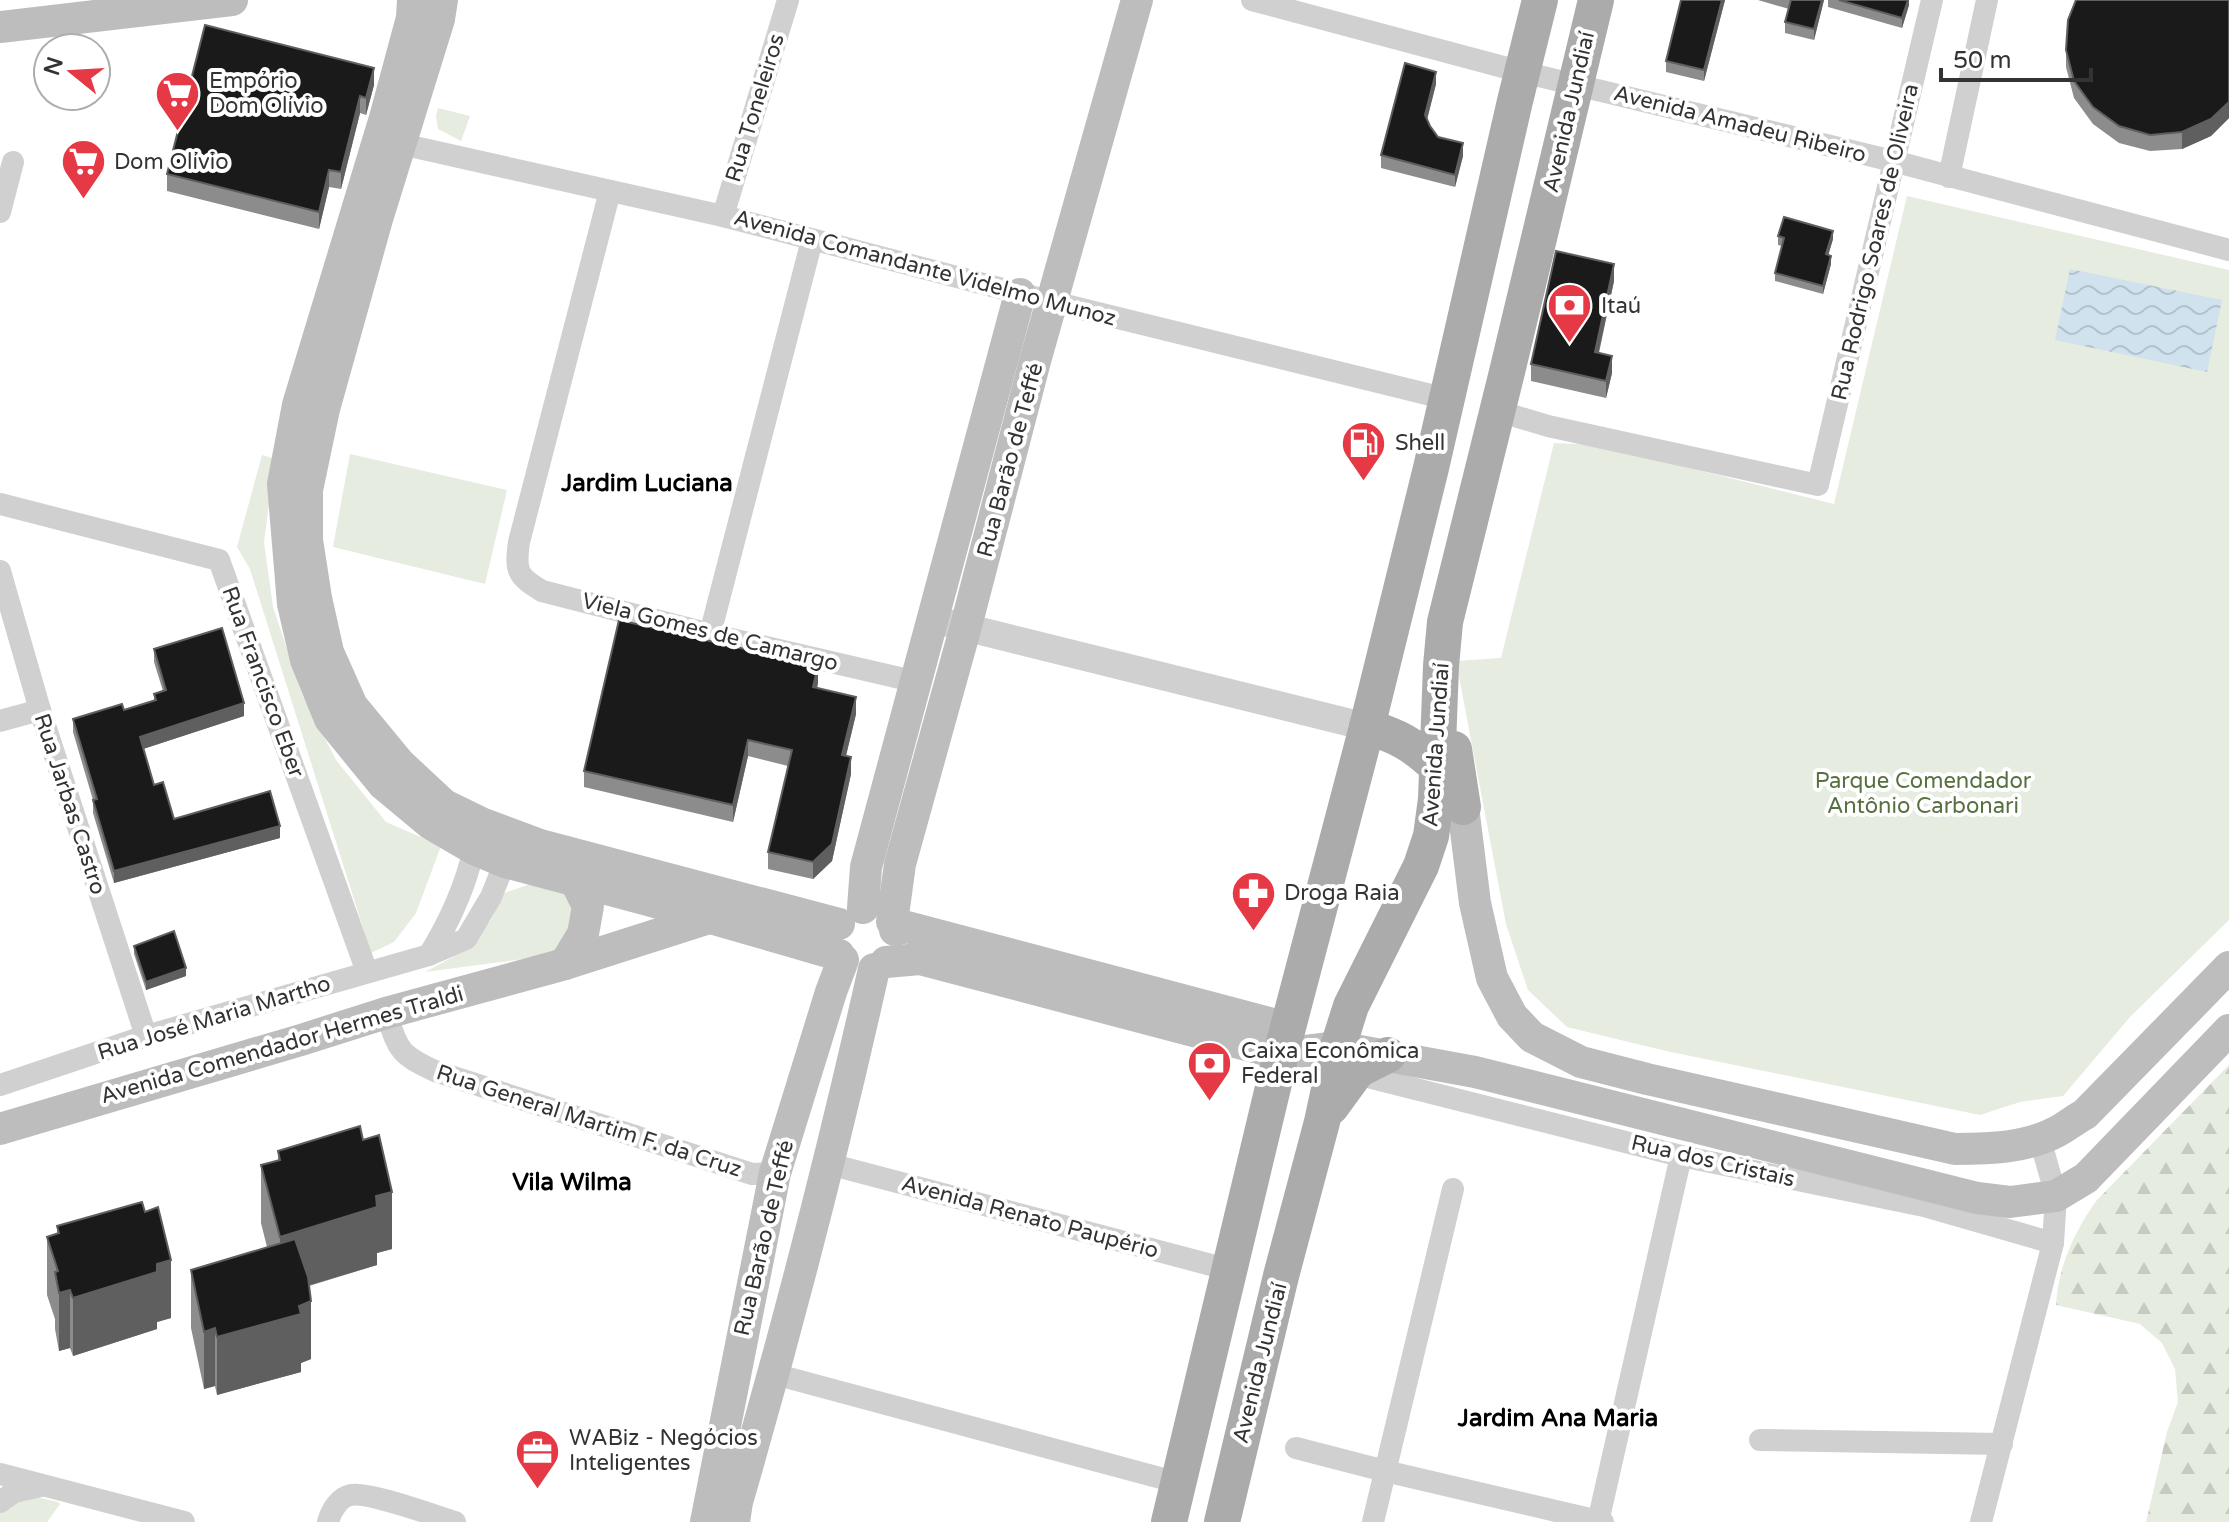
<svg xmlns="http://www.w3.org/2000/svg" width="2229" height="1522" font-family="'Varela Round',sans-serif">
<defs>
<pattern id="forest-firs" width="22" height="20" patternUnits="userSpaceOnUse" patternTransform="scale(2)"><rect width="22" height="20" fill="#e6ecdf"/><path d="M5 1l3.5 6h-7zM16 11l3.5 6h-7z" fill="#c6cbc0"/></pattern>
<pattern id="water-waves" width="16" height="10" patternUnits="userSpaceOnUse" patternTransform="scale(2)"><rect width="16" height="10" fill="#cfe2ee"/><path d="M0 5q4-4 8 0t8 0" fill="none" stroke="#b2c2cd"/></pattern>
</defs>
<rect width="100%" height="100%" fill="#fff"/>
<path fill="url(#forest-firs)" d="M2229,1065V1522H2146L2167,1432L2178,1402L2175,1369L2162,1343L2140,1324L2056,1305C2058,1267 2075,1230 2097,1200Z"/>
<g fill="#e6ecdf">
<path d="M438,108L470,116L461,141L438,129L436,116Z"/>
<path d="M1907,196L2229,270V920L2130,1017L2063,1096L2020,1102L1980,1115L1666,1051L1567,1027L1528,990L1506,924L1456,661L1501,658L1554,443L1597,445L1834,504Z"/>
<path d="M350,454L507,490L485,584L333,547Z"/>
<path d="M262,455L275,459L264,542L273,607L302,694L336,760L386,822L441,846L416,913L394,942L371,953L250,569L237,547Z"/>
<path d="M536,882L566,891L575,910L570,946L538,957L425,972L464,951L491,920L504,893Z"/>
<path d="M24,1494L58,1502L60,1504L47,1522H0V1511Z"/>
</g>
<path fill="url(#water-waves)" d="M2070,269L2222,300L2207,372L2055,340Z"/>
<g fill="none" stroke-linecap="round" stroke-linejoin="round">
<g stroke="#d0d0d0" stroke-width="22">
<path d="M1252,0L1522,72L1893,161L2229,250"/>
<path d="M401,144L723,216L1053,302L1447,399"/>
<path d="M1949,177L1987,0"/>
<path d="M610,191L519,542C515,571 517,576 542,591L710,634L917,682"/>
<path d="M0,212L13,162"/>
<path d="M723,216L788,0"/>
<path d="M1498,411L1548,426L1818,485L1932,0"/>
<path d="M0,504L219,560L367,972"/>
<path d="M0,571L40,710L146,1036"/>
<path d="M710,634L812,240"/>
<path d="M0,721L40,710"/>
<path d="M429,955C450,921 465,888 474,849"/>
<path d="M386,1013C399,1050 398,1054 435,1071L752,1174L775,1173"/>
<path d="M1372,1078L1681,1156L1924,1206L2053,1243"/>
<path d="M0,1085L146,1036L429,955L466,939L491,897L505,862"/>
<path d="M829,1164L1230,1270"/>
<path d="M774,1374L1179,1483"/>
<path d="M1760,1440L2002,1444"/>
<path d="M1296,1448L1385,1471L1603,1522"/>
<path d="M0,1474L184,1522"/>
<path d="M0,1502L14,1492L41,1486"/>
<path d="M328,1522C331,1511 339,1497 351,1495C368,1491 435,1516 455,1522"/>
<path d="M1373,1522L1453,1189"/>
<path d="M1598,1522L1681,1156"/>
<path d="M1981,1522L2053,1243L2056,1196L2040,1139"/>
</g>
<path stroke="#d0d0d0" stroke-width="28" d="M944,622L1367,727"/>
<g stroke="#bdbdbd" stroke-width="32">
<path d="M413,0L412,18L385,118L298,405L283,484L293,604L306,660L330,719L383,784L431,824L474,849L505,862L648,900L839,955"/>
<path d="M442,0L439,19L377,219L324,409L307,490V540L316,598L328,652L352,706L399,763L444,805L481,823L540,845L839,924"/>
<path d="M0,27L232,0"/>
<path d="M1451,783L1463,807L1475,903L1492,978L1512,1016L1532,1037L1581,1062L1647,1079L1955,1149C1989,1149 2027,1148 2058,1131C2067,1126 2076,1119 2085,1114L2229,967"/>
<path d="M863,908L866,867L1020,294"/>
<path d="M892,922L900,864L966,626L1035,361L1137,0"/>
<path d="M895,930L907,927L1288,1028"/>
<path d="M886,962L920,959L1281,1054L1338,1047L1475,1072L1977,1198L2010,1202L2056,1196L2086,1178L2229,1030"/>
<path d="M565,964L583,934L588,906L576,882"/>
<path d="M0,1129L301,1040L386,1013L565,964L709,918"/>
<path d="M706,1522L775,1173L831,992L843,960"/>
<path d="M734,1522L737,1502C788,1326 834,1148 874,969"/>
</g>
<g stroke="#ababab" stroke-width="36">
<path d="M1367,727C1398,736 1412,744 1436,766"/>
<path d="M1454,749L1463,807"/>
<path d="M1331,1107L1358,1070L1388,1055"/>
<path d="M1169,1522L1281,1054L1367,727L1431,468L1515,101L1540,0"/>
<path d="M1222,1522L1281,1276L1322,1122L1338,1047L1351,1006L1421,866L1431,836L1436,799L1441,666L1445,622L1507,372L1596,0"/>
</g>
</g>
<g fill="#8c8c8c">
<path d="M1681,0H1725L1704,81L1666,72V61Z"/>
<path d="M1758,0H1824L1814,40L1785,33V22L1789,9Z"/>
<path d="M1828,0H1909V5L1902,28L1828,7Z"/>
<path d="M2229,0V118L2211,136L2182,149L2150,151L2119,143L2093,124L2074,98L2066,67V50Z"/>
<path d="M1436,84L1427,120L1430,126L1438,137L1463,156L1455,187L1381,168V155Z"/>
<path d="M374,85L366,115L360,113L341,189L329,187L319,229L167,191V174Z"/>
<path d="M1778,236L1833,239L1828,255L1831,264L1823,294L1775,281V273L1782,246L1778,245Z"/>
<path d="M1614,281L1599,353L1612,373L1606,398L1531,381V364Z"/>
<path d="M154,649L244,716L143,749L154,785L174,819L280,838L114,883L93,813V800L73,732V719L124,710L154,700V694L163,691L154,662Z"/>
<path d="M818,683L817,688L856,714L846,756L851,774L832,861L813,879L768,869V852L788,766L748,756L733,822L584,787V771Z"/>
<path d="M134,946L186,976L146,990L134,954Z"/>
<path d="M363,1140L392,1249L377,1253V1265L309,1286L311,1359L301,1363V1372L217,1395L215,1386L204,1389L191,1328V1270L267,1247L261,1223V1165L278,1161V1151Z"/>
<path d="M57,1226L171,1318L157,1322V1329L73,1356L70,1348L59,1351L55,1329V1319L47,1295V1237L57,1234Z"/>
</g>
<g fill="#5f5f5f">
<path d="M1722,0H1725L1704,81V70Z"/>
<path d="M1822,0H1824L1814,40V29Z"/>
<path d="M1908,0H1909V5L1902,28V18Z"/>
<path d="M374,68V85L366,115V98Z"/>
<path d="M1436,72V84L1425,127V115Z"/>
<path d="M360,96V113L341,189V172Z"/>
<path d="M2229,102V118L2211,136L2182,149V132Z"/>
<path d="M1463,143V156L1455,187V175Z"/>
<path d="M329,170V187L319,229V212Z"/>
<path d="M1833,231V239L1826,263V254Z"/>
<path d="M1831,256V264L1823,294V286Z"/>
<path d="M1614,264V281L1595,369V352Z"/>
<path d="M1612,356V373L1606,398V381Z"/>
<path d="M818,666V683L813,704V687Z"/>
<path d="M856,697V714L842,772V755Z"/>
<path d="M244,703V716L140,750V737Z"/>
<path d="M748,740V756L733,822V805Z"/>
<path d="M851,757V774L832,861L813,879V862Z"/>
<path d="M280,826V838L114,883V871Z"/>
<path d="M186,968V976L146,990V982Z"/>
<path d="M392,1192V1249L377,1253V1265L280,1294V1237L376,1196Z"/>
<path d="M171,1260V1318L157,1322V1329L73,1356V1298L157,1264Z"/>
<path d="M70,1290V1348L59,1351V1293Z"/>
<path d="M311,1301V1359L301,1363V1372L217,1395V1337Z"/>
<path d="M215,1328V1386L204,1389V1332Z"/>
</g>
<g fill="#1a1a1a" stroke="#5f5f5f" stroke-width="2">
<path d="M1681,0H1722L1704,70L1666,61Z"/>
<path d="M1791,0H1822L1814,29L1785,22Z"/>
<path d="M1839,0H1908L1902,18Z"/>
<path d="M2076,0H2229V102L2211,119L2182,132L2150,135L2119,126L2093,107L2074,81L2066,50L2068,20Z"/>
<path d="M205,25L374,68L366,98L360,96L341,172L329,170L319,212L167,174Z"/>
<path d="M1405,63L1436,72L1425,115L1430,126L1438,137L1463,143L1455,175L1381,155Z"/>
<path d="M1784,217L1833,231L1826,254L1831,256L1823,286L1775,273L1784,238L1778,236Z"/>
<path d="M1556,251L1614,264L1595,352L1612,356L1606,381L1531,364Z"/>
<path d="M619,620L818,666L813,687L856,697L842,755L851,757L832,844L813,862L768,852L792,750L748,740L733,805L584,771Z"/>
<path d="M222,628L244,703L140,737L154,785L163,782L174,819L270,791L280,826L114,871L93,800L97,799L73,719L122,704L124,710L156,700L154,694L166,690L154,649Z"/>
<path d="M174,931L186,968L146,982L134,946Z"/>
<path d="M360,1126L363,1140L379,1135L392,1192L376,1196L377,1207L280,1237L261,1165L280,1160L278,1151Z"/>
<path d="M142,1202L145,1212L158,1207L171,1260L157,1264V1272L73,1298L70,1290L59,1293L55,1272L58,1271L47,1237L59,1233L57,1226Z"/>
<path d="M295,1239L308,1277L311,1301L299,1306L301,1314L217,1337L215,1328L204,1332L191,1270Z"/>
</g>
<defs>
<symbol id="supermarket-pin" viewBox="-11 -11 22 30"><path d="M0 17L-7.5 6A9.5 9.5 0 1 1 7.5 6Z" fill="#e63946" stroke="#fff"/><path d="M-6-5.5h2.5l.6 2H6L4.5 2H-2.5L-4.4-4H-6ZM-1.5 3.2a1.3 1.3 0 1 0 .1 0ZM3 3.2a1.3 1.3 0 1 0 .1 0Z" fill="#fff"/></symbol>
<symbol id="bank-pin" viewBox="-11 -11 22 30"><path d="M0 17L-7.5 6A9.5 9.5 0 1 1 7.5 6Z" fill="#e63946" stroke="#fff"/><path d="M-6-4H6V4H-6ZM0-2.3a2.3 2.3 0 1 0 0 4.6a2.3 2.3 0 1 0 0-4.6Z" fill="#fff"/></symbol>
<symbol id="fuel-pin" viewBox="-11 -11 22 30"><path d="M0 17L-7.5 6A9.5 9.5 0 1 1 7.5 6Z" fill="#e63946" stroke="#fff"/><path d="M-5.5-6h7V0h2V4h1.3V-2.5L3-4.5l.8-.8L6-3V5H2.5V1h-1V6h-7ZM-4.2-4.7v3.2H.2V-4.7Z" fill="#fff"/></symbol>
<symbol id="pharmacy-pin" viewBox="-11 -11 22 30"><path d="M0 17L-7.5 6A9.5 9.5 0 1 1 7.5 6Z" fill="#e63946" stroke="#fff"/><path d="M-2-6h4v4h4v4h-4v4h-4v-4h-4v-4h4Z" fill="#fff"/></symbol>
<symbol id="office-pin" viewBox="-11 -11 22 30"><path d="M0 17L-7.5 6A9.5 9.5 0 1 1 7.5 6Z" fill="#e63946" stroke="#fff"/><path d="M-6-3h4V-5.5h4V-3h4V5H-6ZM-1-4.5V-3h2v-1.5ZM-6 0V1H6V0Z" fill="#fff"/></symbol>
</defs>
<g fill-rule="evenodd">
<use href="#supermarket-pin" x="152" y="68" width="51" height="69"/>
<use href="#supermarket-pin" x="58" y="136" width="51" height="69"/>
<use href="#bank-pin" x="1544" y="280" width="51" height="69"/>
<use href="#fuel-pin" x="1338" y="418" width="51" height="69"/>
<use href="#pharmacy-pin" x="1228" y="868" width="51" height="69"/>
<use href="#bank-pin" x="1184" y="1038" width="51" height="69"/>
<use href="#office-pin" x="512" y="1426" width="51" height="69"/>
</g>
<g text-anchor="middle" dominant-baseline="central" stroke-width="8" stroke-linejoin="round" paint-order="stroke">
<g font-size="22" fill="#333" stroke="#fff" text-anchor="start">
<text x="209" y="81">Empório<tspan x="209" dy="25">Dom Olívio</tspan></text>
<text x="114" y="162">Dom Olívio</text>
<text x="1601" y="306">Itaú</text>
<text x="1395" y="443">Shell</text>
<text x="1284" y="893">Droga Raia</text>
<text x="1241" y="1051">Caixa Econômica<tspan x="1241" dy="25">Federal</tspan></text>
<text x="569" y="1438">WABiz - Negócios<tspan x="569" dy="25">Inteligentes</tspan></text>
</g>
<g font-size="22" fill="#333" stroke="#fff">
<text transform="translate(755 108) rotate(-73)">Rua Toneleiros</text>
<text transform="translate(1569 112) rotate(-77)">Avenida Jundiaí</text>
<text transform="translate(1740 124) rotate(14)">Avenida Amadeu Ribeiro</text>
<text transform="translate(1875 242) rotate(-77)">Rua Rodrigo Soares de Oliveira</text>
<text transform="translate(925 268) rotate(15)">Avenida Comandante Videlmo Munoz</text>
<text transform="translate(1010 460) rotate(-75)">Rua Barão de Teffé</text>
<text transform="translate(710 632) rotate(14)">Viela Gomes de Camargo</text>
<text transform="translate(263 682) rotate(70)">Rua Francisco Eber</text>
<text transform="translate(1436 745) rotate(-86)">Avenida Jundiaí</text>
<text transform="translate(70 804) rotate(72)">Rua Jarbas Castro</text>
<text transform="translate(214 1018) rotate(-17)">Rua José Maria Martho</text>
<text transform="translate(282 1045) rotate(-16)">Avenida Comendador Hermes Traldi</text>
<text transform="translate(589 1121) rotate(18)">Rua General Martim F. da Cruz</text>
<text transform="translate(1713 1161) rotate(13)">Rua dos Cristais</text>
<text transform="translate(1030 1217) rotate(15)">Avenida Renato Paupério</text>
<text transform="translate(764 1238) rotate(-77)">Rua Barão de Teffé</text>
<text transform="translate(1260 1363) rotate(-76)">Avenida Jundiaí</text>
</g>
<g font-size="22" fill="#56703f" stroke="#fff">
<text x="1923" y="781">Parque Comendador<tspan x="1923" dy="25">Antônio Carbonari</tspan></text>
</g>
<g font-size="24" font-weight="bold" fill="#000" stroke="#fff">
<text x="647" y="483">Jardim Luciana</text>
<text x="572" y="1182">Vila Wilma</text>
<text x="1558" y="1418">Jardim Ana Maria</text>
</g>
</g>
<g transform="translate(72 72) rotate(288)"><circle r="38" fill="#ffffff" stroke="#adadad" stroke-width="2"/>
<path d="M0-6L14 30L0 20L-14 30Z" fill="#e63946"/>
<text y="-12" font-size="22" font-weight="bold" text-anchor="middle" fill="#333333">N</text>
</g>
<path d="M1941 68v12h150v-12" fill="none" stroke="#333333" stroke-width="4"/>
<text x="1953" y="68" font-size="24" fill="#333333" stroke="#ffffff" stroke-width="6" paint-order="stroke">50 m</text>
</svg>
